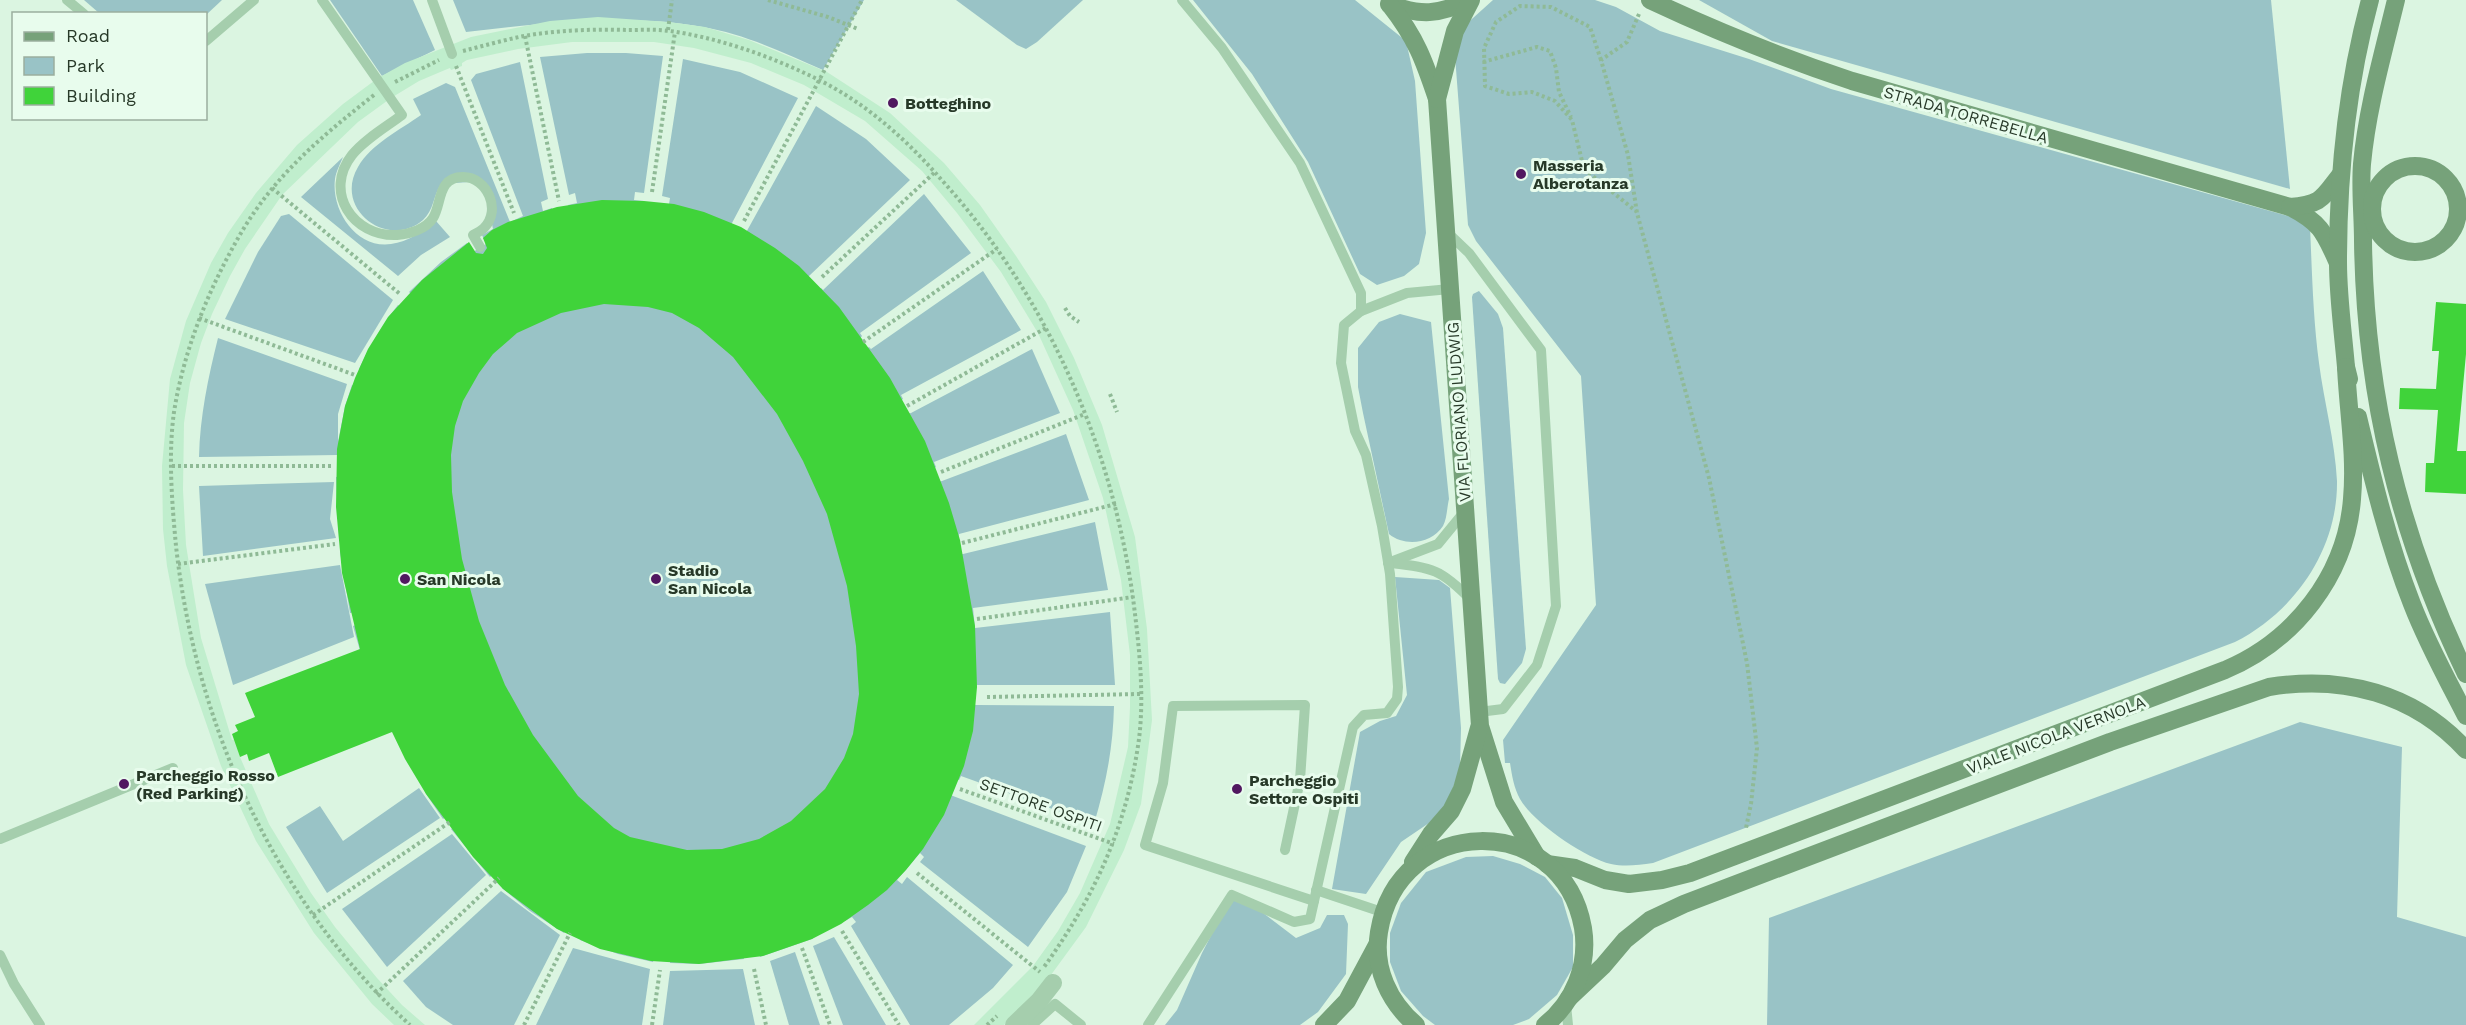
<svg xmlns="http://www.w3.org/2000/svg" width="2466" height="1025" font-family="'Work Sans',sans-serif">
<rect width="100%" height="100%" fill="#dbf5e1"/>
<g fill="#99c3c6">
<path d="M84,0H222L206,15L99,13Z"/>
<path d="M330,0H413L435,50L382,76Z"/>
<path d="M453,0H864L823,70C785,53 744,34 703,27C624,13 546,23 466,32Z"/>
<path d="M956,0H1083L1037,42L1026,49L1017,45Z"/>
<path d="M1193,0H1355L1406,41L1415,81L1426,233L1419,264L1404,276L1377,285L1360,274L1308,162L1252,74Z"/>
<path d="M1493,0H1595L1616,7L1660,31L1749,59L1831,89L2299,219L2310,226C2312,272 2313,318 2319,363C2324,402 2335,441 2337,481C2338,550 2294,612 2235,642L1653,863C1638,865 1625,867 1611,864C1584,857 1534,823 1520,799C1514,788 1512,776 1510,763H1505L1503,740L1596,605L1581,376L1476,241L1468,225L1455,56L1463,27Z"/>
<path d="M1699,0H2271L2290,189L1772,41Z"/>
<path d="M587,53H626L663,56L644,193L635,192L634,200L644,201L643,209L669,204L670,198L662,196L683,59L740,72L798,98L732,223L730,232L743,238L816,106L866,139L910,180L809,276L806,283L816,292L821,288L823,290L924,194L971,253L860,333L862,336L857,342L863,351L869,347L871,349L983,271L1021,330L901,395L903,399L897,403L903,415L911,413L1032,349L1060,413L934,462L936,467L929,471L934,483L942,481L1066,434L1089,500L959,534L956,554H963L1095,522L1108,590L973,608L975,628L1110,612L1115,685H977V688L969,690L968,704L976,705L1114,706C1113,749 1106,783 1094,824L961,776L959,780L951,778L945,792L953,796L1086,846L1067,892L1028,947L920,862L924,857L920,853L897,880L902,884L907,877L1013,965L993,988L949,1025H910L851,926L856,922L852,917L845,921L840,913L812,939L760,957L758,946L742,949L744,959L699,964L670,963L671,953L656,951L653,962L618,954L580,940L584,931L571,925L564,933L530,911L502,888L509,882L498,870L490,877L451,829L458,824L450,814L443,819L426,794L363,661L353,626L361,623L358,612L350,613L340,552L347,550L341,538L339,539L336,477L343,476L345,463L337,461V455L199,457C200,416 208,378 218,338L347,384L338,414V442L345,406L352,385L361,387L367,372L359,369C370,346 382,325 398,305L406,309L416,298L409,292L441,262L467,243L473,252L486,244L482,235L493,229L483,181L441,184C433,196 434,210 423,220C388,250 333,209 358,167C371,144 400,130 421,115L413,99L446,83L455,87L510,222L523,216L471,80L476,74L520,62L548,199L541,202L543,211L552,208L554,216L569,213L568,205L577,203L575,193L569,195L540,57Z"/>
<path d="M343,157C340,164 336,172 335,179C331,210 356,249 391,244C408,242 423,231 436,221L450,237L421,255L398,276L301,197Z"/>
<path d="M289,214L393,300L355,363L225,319L258,252L281,216Z"/>
<path d="M1479,291L1498,314L1503,328L1526,649L1522,663L1505,684L1500,683L1498,679L1472,297L1473,294Z"/>
<path d="M1400,314L1431,322L1449,499C1447,507 1447,519 1443,526C1431,544 1405,547 1389,534L1363,413L1358,387V348L1379,322Z"/>
<path d="M334,482L330,519L336,538L203,556L199,486Z"/>
<path d="M340,565L354,637L233,685L205,584Z"/>
<path d="M1395,577L1439,580L1450,588L1461,728L1460,769L1448,802L1429,823L1401,842L1366,894L1332,889L1360,732L1380,721L1396,716L1407,695Z"/>
<path d="M2300,722L2402,747L2397,917L2466,937V1025H1767L1769,918Z"/>
<path d="M419,788L440,818L327,893L286,827L320,806L343,841Z"/>
<path d="M452,834L486,875L387,967L342,909Z"/>
<path d="M1493,856L1520,864L1545,877L1562,898L1573,935V967L1557,995L1529,1019L1513,1025H1435L1423,1016L1401,991L1390,962V933L1401,903L1426,872L1466,857Z"/>
<path d="M501,891L560,935L514,1025H453L426,1007L403,981Z"/>
<path d="M1232,895L1250,903L1296,938L1320,928L1327,915H1344L1348,924L1346,974L1318,1012L1300,1025H1165L1177,1010L1202,953Z"/>
<path d="M834,937L886,1025H843L813,946Z"/>
<path d="M573,948L650,969L642,1025H536Z"/>
<path d="M795,952L820,1025H789L770,961Z"/>
<path d="M743,969L755,1025H663L670,971Z"/>
</g>
<path fill="#c0eecd" d="M598,17L669,22L705,27L749,40L827,72L890,113L944,163L980,205L1016,256L1046,302L1074,358L1102,425L1135,537L1147,629L1152,720L1141,804L1124,850L1086,927L1048,979L1004,1025H974L1033,966L1058,931L1080,893L1110,824L1128,747L1130,707V655L1121,580L1103,498L1073,410L1038,333L1001,272L957,213L922,171L865,121L804,85L751,63L694,48L654,42H572L518,49L467,60L462,63V66L451,70L450,68L445,70L419,81L391,98L358,122L282,195L245,249L230,276L212,314L201,343L190,383L184,423L183,490L186,545L201,638L232,740L236,739L241,750L238,751L240,757L269,824L311,893L335,927L377,978L402,1005L425,1025H394L372,1004L314,933L256,841L221,766L186,665L167,566L163,529L162,466L170,379L186,321L211,263L228,233L256,193L297,145L343,104L378,78L405,63L471,37L550,21Z"/>
<g fill="#40d33a" fill-rule="evenodd">
<path d="M602,200L644,201L674,204L704,212L741,227L775,248L799,266L839,307L890,378L925,441L949,503L960,540L975,626L977,687L973,731L964,766L944,815L923,849L906,870L887,890L868,905L841,924L812,939L763,956L699,964L651,961L600,949L557,929L503,889L473,857L426,794L405,759L392,732L278,777L269,753L249,761L247,754L240,757L232,734L238,731L235,725L255,717L245,693L360,649L342,573L336,507L337,449L345,406L355,378L368,349L388,317L422,280L469,242L476,253L483,254L487,248L483,238L492,230L508,222L557,207ZM604,304L648,307L672,313L699,328L733,357L777,414L803,461L827,514L847,586L856,646L859,694L853,734L844,758L825,789L791,821L759,839L722,849L687,850L630,837L614,828L578,796L533,735L505,685L479,621L462,559L452,492L451,455L455,426L463,401L479,373L493,354L517,333L561,313Z"/>
<path d="M2436,302L2466,304V354L2457,451H2466V494L2425,492L2426,463H2434L2438,410L2399,409L2400,388L2436,389L2439,351H2432Z"/>
</g>
<g fill="none" stroke-linecap="round" stroke-linejoin="round">
<g stroke="#8fba96" stroke-width="4" stroke-dasharray="3 3" stroke-linecap="butt">
<path d="M768,0L828,17L858,29"/>
<path d="M1639,14L1627,42L1601,60L1628,155L1637,213L1709,478L1747,663L1757,748L1751,804L1746,828"/>
<path d="M668,30L672,0"/>
<path d="M525,36L559,201"/>
<path d="M463,51C483,46 504,40 524,36C558,30 594,29 628,30C642,30 656,29 670,31C719,38 770,56 815,78C863,101 904,137 939,177C1049,297 1116,453 1135,614C1140,655 1144,698 1139,739C1127,826 1095,896 1044,967"/>
<path d="M1601,60L1590,27L1551,7L1520,6L1496,22L1484,48L1485,86L1509,94L1532,92L1555,101L1572,120L1584,169L1637,212"/>
<path d="M1483,62L1537,47L1550,51L1556,68L1559,92L1571,117"/>
<path d="M456,66L514,213"/>
<path d="M395,82L439,60"/>
<path d="M374,95C322,136 275,175 241,233C209,288 184,349 174,412C168,455 172,503 176,546C196,726 275,902 410,1025"/>
<path d="M272,188L400,294"/>
<path d="M652,192L675,32"/>
<path d="M744,221L862,0"/>
<path d="M822,277L935,172"/>
<path d="M1065,308L1070,316L1079,322"/>
<path d="M199,318L355,375"/>
<path d="M863,342L997,249"/>
<path d="M1110,394L1117,412"/>
<path d="M907,406L1046,328"/>
<path d="M172,466H334"/>
<path d="M941,472L1085,414"/>
<path d="M962,543L1116,504"/>
<path d="M178,564L335,544"/>
<path d="M977,619L1133,597"/>
<path d="M987,697L1140,694"/>
<path d="M960,789L1114,844"/>
<path d="M917,873L1040,972"/>
<path d="M313,915L450,822"/>
<path d="M842,931L899,1025"/>
<path d="M802,948L830,1025"/>
<path d="M754,969L766,1025"/>
<path d="M376,994L499,878"/>
<path d="M524,1025L570,933"/>
<path d="M652,1025L660,970"/>
<path d="M987,1025L997,1016"/>
</g>
<g stroke="#a5cead" stroke-width="10">
<path d="M67,0L84,14"/>
<path d="M322,0L402,115C386,127 365,139 352,155C323,192 353,237 397,235C410,234 426,229 433,218C442,204 437,177 463,177C487,177 502,210 484,228C481,231 477,233 473,235L480,247"/>
<path d="M432,0L452,54"/>
<path d="M206,41L254,0"/>
<path d="M1447,232L1469,253L1541,350L1556,606L1537,665L1503,709L1479,712"/>
<path d="M1361,311L1407,293L1450,289"/>
<path d="M1388,563L1438,544L1465,511"/>
<path d="M1391,563C1433,568 1441,569 1471,600"/>
<path d="M0,839L173,768"/>
<path d="M1285,850L1300,780L1305,705L1173,706L1163,783L1145,845L1314,901"/>
<path d="M1316,890L1382,912"/>
<path d="M0,955L14,984L40,1025"/>
<path d="M1566,1005L1568,1025"/>
<path d="M1032,1025L1055,1004L1081,1025"/>
<path d="M1148,1025L1232,895L1294,922L1310,919L1353,727L1364,715L1387,713L1397,699L1398,687L1390,574L1382,526L1366,455L1355,431L1341,363L1344,325L1361,311V293L1300,163L1222,48L1182,0"/>
</g>
<path stroke="#a5cead" stroke-width="18" d="M1014,1025L1039,1001L1053,983"/>
<g stroke="#76a27a" stroke-width="18">
<path d="M1650,0C1716,31 1783,58 1852,81L2290,207C2321,223 2324,232 2338,263"/>
<path d="M2396,0C2383,54 2367,109 2362,164C2360,189 2363,216 2363,241C2365,395 2399,535 2466,674"/>
<path d="M1389,4C1420,16 1439,15 1469,0"/>
<path d="M1390,5C1416,38 1424,60 1437,99L1480,726L1504,802L1537,857"/>
<path d="M1437,99L1455,31L1471,0"/>
<circle cx="2415" cy="209" r="43"/>
<path d="M2290,207C2323,204 2322,198 2341,174"/>
<path d="M2349,379L2346,367C2343,332 2338,297 2338,262C2338,174 2347,85 2370,0"/>
<path d="M2358,417C2373,480 2388,543 2412,604C2427,643 2447,679 2466,716"/>
<path d="M1413,862L1431,834L1451,811L1462,789L1479,728"/>
<path d="M1547,864L1575,868L1605,880L1629,884L1662,880L1690,873L2225,670C2294,641 2346,576 2352,499C2356,456 2348,410 2346,367"/>
<path d="M1569,998L1603,966L1625,940L1650,920L1684,904L2110,742L2269,687C2343,675 2414,693 2466,750"/>
<path d="M1324,1025L1347,1001L1377,945"/>
<path d="M1416,1025C1389,1002 1373,968 1379,932C1398,813 1562,810 1583,928C1589,965 1574,1002 1545,1025"/>
</g>
</g>
<g fill="#511860" stroke="#e8fced" stroke-width="2">
<circle cx="893" cy="103" r="6"/>
<circle cx="1521" cy="174" r="6"/>
<circle cx="405" cy="579" r="6"/>
<circle cx="656" cy="579" r="6"/>
<circle cx="124" cy="784" r="6"/>
<circle cx="1237" cy="789" r="6"/>
</g>
<g text-anchor="middle" dominant-baseline="central" stroke-width="6" stroke-linejoin="round" paint-order="stroke">
<g font-size="16" font-weight="bold" fill="#273928" stroke="#e8fced" text-anchor="start">
<text x="905" y="103">Botteghino</text>
<text x="1533" y="165">Masseria<tspan x="1533" dy="18">Alberotanza</tspan></text>
<text x="668" y="570">Stadio<tspan x="668" dy="18">San Nicola</tspan></text>
<text x="417" y="579">San Nicola</text>
<text x="136" y="775">Parcheggio Rosso<tspan x="136" dy="18">(Red Parking)</tspan></text>
<text x="1249" y="780">Parcheggio<tspan x="1249" dy="18">Settore Ospiti</tspan></text>
</g>
<g font-size="16" fill="#273928" stroke="#e8fced">
<text transform="translate(1966 115) rotate(16)">STRADA TORREBELLA</text>
<text transform="translate(1459 412) rotate(-94)">VIA FLORIANO LUDWIG</text>
<text transform="translate(2056 735) rotate(-21)">VIALE NICOLA VERNOLA</text>
<text transform="translate(1041 805) rotate(20)">SETTORE OSPITI</text>
</g>
</g>
<rect x="12" y="12" width="195" height="108" fill="#e8fced" stroke="#9bae9e" stroke-width="1.5"/>
<rect x="24" y="32" width="30" height="9" fill="#76a27a" stroke="#9bae9e" stroke-width="1.5"/>
<text x="66" y="42" font-size="18" fill="#273928">Road</text>
<rect x="24" y="57" width="30" height="18" fill="#99c3c6" stroke="#9bae9e" stroke-width="1.5"/>
<text x="66" y="72" font-size="18" fill="#273928">Park</text>
<rect x="24" y="87" width="30" height="18" fill="#40d33a" stroke="#9bae9e" stroke-width="1.5"/>
<text x="66" y="102" font-size="18" fill="#273928">Building</text>
</svg>
